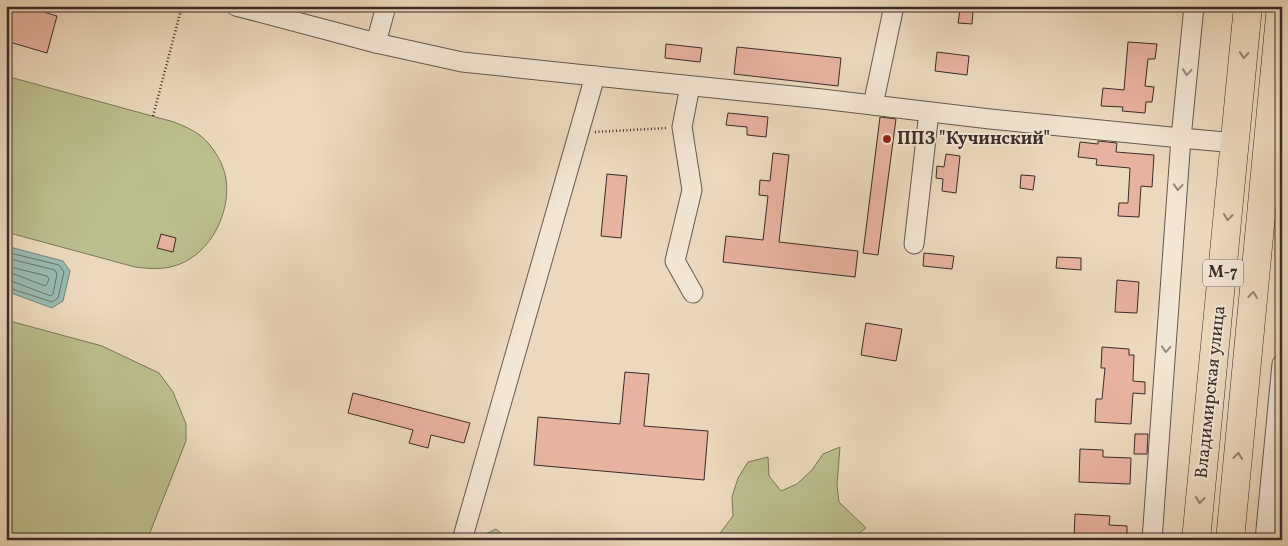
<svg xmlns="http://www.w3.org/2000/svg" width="1288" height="546" font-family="Vollkorn,serif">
<rect width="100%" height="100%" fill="#ecd9bd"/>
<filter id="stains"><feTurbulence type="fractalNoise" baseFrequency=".004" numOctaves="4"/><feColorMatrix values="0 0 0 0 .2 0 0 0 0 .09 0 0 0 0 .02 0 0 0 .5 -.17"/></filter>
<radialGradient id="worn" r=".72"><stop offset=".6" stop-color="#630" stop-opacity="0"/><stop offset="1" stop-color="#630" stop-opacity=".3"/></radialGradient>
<g fill="#bcbe8e" stroke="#7a765b">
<path d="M6,76L174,122C184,126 193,130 201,136C213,146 224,164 226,179C231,212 211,252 180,264C165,270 151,269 135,267L6,232Z"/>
<path d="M6,320L102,346L159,373L173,392L186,424V441L147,540H6Z"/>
<path d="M840,447L837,485L839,502L866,528L853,538L848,540H714L721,532L733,516L732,497L738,478L748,462L768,457L769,476L781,491L797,484L812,470L823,454Z"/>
<path d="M496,529L509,540H477L478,538Z"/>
</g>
<path fill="#99bab1" stroke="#73827a" d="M6,246L63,261L70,271L63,301L52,308L6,291Z"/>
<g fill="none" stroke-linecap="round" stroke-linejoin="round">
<g stroke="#69746c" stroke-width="1">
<path d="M6,252L59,265L64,272L58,298L52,302L6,287"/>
<path d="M6,258L55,270L57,274L53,294L51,296L11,281H6"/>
<path d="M6,266L47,276L49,279L47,284L45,286L14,274L6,273"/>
</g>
</g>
<g fill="#e8b2a0" stroke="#392d28">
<path d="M6,6H24L57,16L47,53L6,41Z"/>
<path d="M960,10L973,11L972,24L958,23Z"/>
<path d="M1128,42L1157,44L1155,59H1148L1145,86L1154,87L1152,102H1146L1145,113L1122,111L1123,107L1101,106L1103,88L1124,90Z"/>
<path d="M666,44L702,48L700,62L665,58Z"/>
<path d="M737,47L841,58L838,86L734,74Z"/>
<path d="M937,52L969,56L967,75L935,71Z"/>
<path d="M728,113L768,117L766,137L747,135V127L726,125Z"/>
<path d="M880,117L896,119L878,255L863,253Z"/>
<path d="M1098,141L1117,143L1116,152L1154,155L1152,187L1141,186L1139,217L1118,216L1119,203H1128L1130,168L1096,165L1097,159L1078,157L1080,142L1098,144Z"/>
<path d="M773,153L789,155L779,242L858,251L855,277L723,262L726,236L763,240L768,196L759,195L760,180L770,181Z"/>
<path d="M946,154L960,156L956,193L942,191L943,179L936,178L937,166L944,167Z"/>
<path d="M607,174L627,176L621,238L601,236Z"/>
<path d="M1021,175L1035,176L1033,190L1020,188Z"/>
<path d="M161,234L176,238L173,252L157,248Z"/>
<path d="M924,253L954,256L952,269L923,266Z"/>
<path d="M1057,257L1081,258V270L1056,268Z"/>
<path d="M1117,280L1139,282L1137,313L1115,312Z"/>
<path d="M866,323L902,329L896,361L861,355Z"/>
<path d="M1102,347L1129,349V355H1134L1133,381L1145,382V394L1133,393L1131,424L1095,422L1096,399H1102L1105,368H1101Z"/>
<path d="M625,372L649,374L644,426L708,431L704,480L534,465L538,417L620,424Z"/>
<path d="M353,393L470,423L464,443L431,435L428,448L409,443L413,430L348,413Z"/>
<path d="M1135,434H1148L1147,454H1134Z"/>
<path d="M1080,449L1103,450V457L1131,458L1130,484L1079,482Z"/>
<path d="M1075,514L1110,516L1109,525L1127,526V540H1074Z"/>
</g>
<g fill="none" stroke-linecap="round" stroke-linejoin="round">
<defs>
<g id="minor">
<path d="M236,6L376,43L462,62L595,76L822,99L990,119L1181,138L1236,143"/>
<path d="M376,43L386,6"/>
<path d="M690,86L682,127L692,190L675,261L693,293"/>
<path d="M873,105L894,6"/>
<path d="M914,244L929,112"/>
<path d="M462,540L595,76"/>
<path d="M1152,540L1181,138L1194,6"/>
<path d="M1265,540L1282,364"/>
</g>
<g id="highway">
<path d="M1196,540L1248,6"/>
<path d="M1230,540L1281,6"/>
</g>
</defs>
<use href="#minor" stroke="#66584d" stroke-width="21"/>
<use href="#highway" stroke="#392d28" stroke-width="29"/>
<g stroke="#392d28" stroke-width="2.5" stroke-dasharray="1 2.5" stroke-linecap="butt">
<path d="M153,116L182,6"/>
<path d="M595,132L667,128"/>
</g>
<use href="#minor" stroke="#f3e6d4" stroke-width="19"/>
<use href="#highway" stroke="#ecd9bd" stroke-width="28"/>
</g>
<defs><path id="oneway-chevron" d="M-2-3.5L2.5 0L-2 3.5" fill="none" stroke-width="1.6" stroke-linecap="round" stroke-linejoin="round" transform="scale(1.25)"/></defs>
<g stroke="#928372">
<use href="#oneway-chevron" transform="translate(1244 55) rotate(95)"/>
<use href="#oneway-chevron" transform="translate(1228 217) rotate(96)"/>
<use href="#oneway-chevron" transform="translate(1253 295) rotate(-84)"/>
<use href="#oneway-chevron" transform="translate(1238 456) rotate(-84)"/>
<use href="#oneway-chevron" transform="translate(1200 500) rotate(96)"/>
</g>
<g stroke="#968a7e">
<use href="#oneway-chevron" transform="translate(1187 72) rotate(95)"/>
<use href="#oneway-chevron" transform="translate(1178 187) rotate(94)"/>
<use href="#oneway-chevron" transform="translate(1166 349) rotate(94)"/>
</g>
<circle fill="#8f2418" stroke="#f3e6d4" stroke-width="2" cx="887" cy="139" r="5"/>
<g text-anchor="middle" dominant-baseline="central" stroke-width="4" stroke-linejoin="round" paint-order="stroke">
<rect fill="#f3e6d4" stroke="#71645c" stroke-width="1" x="1203" y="259.5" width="40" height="27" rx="4"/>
<g font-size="16" font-weight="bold" fill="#392d28">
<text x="1223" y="273">М-7</text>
</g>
<g font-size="18" font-weight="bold" fill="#392d28" stroke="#f3e6d4" text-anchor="start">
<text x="897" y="139">ППЗ "Кучинский"</text>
</g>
<g font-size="18" fill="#392d28" stroke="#f3e6d4">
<text transform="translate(1211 392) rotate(-84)">Владимирская улица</text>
</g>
</g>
<rect width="1288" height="546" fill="none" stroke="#ecd9bd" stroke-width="25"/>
<rect x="8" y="8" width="1273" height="531" fill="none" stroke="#392d28" stroke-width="2.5"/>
<rect x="12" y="12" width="1263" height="521" fill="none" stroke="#392d28"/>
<rect width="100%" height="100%" filter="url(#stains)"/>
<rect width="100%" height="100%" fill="url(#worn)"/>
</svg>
